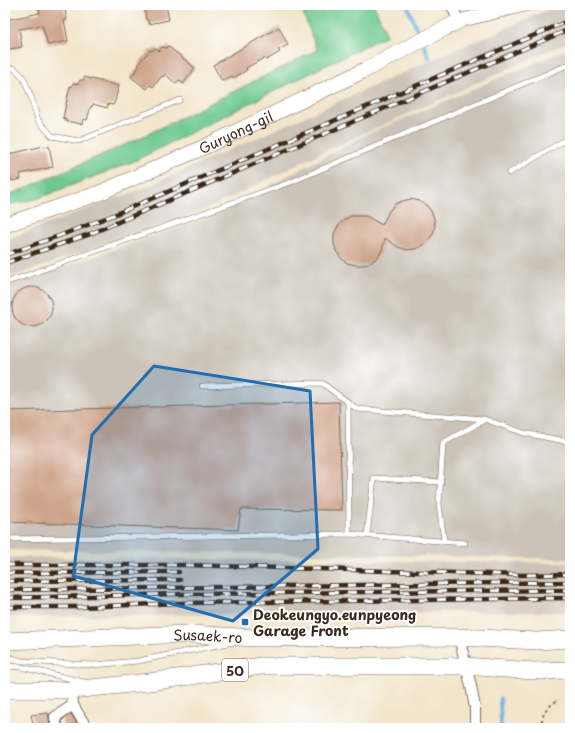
<svg xmlns="http://www.w3.org/2000/svg" width="575" height="733" font-family="'Playpen Sans',sans-serif">
<rect width="100%" height="100%" fill="#fff"/>
<filter id="ink" filterUnits="userSpaceOnUse"><feTurbulence type="fractalNoise" baseFrequency=".025" numOctaves="2"/><feDisplacementMap in="SourceGraphic" scale="8" xChannelSelector="R" yChannelSelector="G"/><feConvolveMatrix kernelMatrix="1 2 1 2 8 2 1 2 1" color-interpolation-filters="sRGB"/></filter>
<filter id="wash" filterUnits="userSpaceOnUse"><feTurbulence type="fractalNoise" baseFrequency=".012" numOctaves="4" result="noise"/><feDisplacementMap in="SourceGraphic" scale="16" xChannelSelector="R" yChannelSelector="G"/><feGaussianBlur stdDeviation="0.9" result="paint"/><feColorMatrix in="noise" values="0 0 0 0 0 0 0 0 0 0 0 0 0 0 0 0 0 1.4 0 .05"/><feComposite in="paint" operator="in"/></filter>
<g filter="url(#wash)">
<rect width="100%" height="100%" fill="#f2e5cb"/>
<g fill="#cbc3b8">
<path d="M559,5H570V41L323,152L207,209L5,279V240L146,187L434,59Z"/>
<path d="M570,48V559L253,553L5,550V285L75,263L217,214L365,135Z"/>
<path d="M5,557L570,563V612H419L5,617Z"/>
</g>
<path fill="#6ec990" stroke="#547a57" d="M300,5H374L387,35L132,162L36,199L5,205V197L138,139L317,50Z"/>
<g fill="none" stroke-linecap="round" stroke-linejoin="round">
<g stroke="#6ab4e2" stroke-width="3.5">
<path d="M407,5L420,37"/>
<path d="M424,45L429,58"/>
<path d="M500,698L501,728"/>
</g>
</g>
<g id="blocks">
<g fill="#cda389">
<path d="M38,5H64L67,20H64L68,41L48,45L42,25L19,29L22,47L5,50V20L40,13Z"/>
<path d="M144,5H166L169,20L149,24L148,20H146Z"/>
<path d="M279,27L288,45L278,50L280,52L266,60L264,58L246,68L247,70L233,78L232,76L222,81L213,65Z"/>
<path d="M168,46L195,68L183,84L179,80L176,84L165,74L163,77L162,76L153,87L150,85L147,89L131,77L140,65L138,64L150,50L152,51L156,48L159,51L162,47L166,48Z"/>
<path d="M84,77L119,86L115,101L113,105L108,104L107,108L93,104L92,107L91,106L87,120L83,119L82,124L65,121L66,119L63,118L70,86L72,87L73,83L78,84L80,80H84Z"/>
<path d="M44,146V147L49,146L53,167L20,174L21,179L12,181L10,176L5,177V155Z"/>
<path d="M411,199L419,201L426,205L431,211L434,218L435,226L433,234L428,241L422,246L415,249L407,250L398,247L385,238L382,250L378,257L371,262L364,265H356L347,263L341,258L336,251L334,243V234L338,226L344,220L351,216H366L382,225L389,211L395,204L402,201Z"/>
<circle cx="32" cy="307" r="20"/>
<path d="M339,402L342,510L241,509L238,530L5,522V411Z"/>
<path d="M48,713L50,725L34,727L31,715Z"/>
<path d="M71,714L74,719L79,728H63L62,720Z"/>
</g>
</g>
</g>
<g filter="url(#ink)">
<use href="#blocks" fill-opacity="0" stroke="#7b6b5b" stroke-width="1"/>
<g fill="none" stroke-linecap="round" stroke-linejoin="round">
<defs>
<g id="service">
<path d="M5,69L14,68L23,77L31,97L38,120L52,136L79,141L180,100"/>
<path d="M509,173L570,137"/>
<path d="M5,283L291,182L570,64"/>
<path d="M202,386L322,383L357,409L484,419L524,433L570,442"/>
<path d="M348,402L349,534"/>
<path d="M367,535L374,478L441,482"/>
<path d="M5,539L349,534L465,543"/>
<path d="M444,541L439,504L443,443L484,420"/>
<path d="M5,656L22,661L93,665L138,661L228,643"/>
<path d="M5,666L21,667L84,682"/>
</g>
<g id="minor">
<path d="M451,5L459,21"/>
<path d="M459,637L471,686L475,708V728"/>
<path d="M72,690L73,705L87,728"/>
<path d="M57,728L55,717L73,705"/>
</g>
<path id="tertiary" d="M459,21L525,5"/>
<g id="secondary">
<path id="s1" d="M5,225L97,194L202,148L365,70L459,21"/>
</g>
<g id="primary">
<path id="s2" d="M5,641L191,634L255,638L459,637L537,641L570,639"/>
<path d="M5,690H72L149,682L261,666H465L533,671L570,670"/>
</g>
</defs>
<use href="#service" stroke="#7b6b5b" stroke-width="6"/>
<use href="#minor" stroke="#7b6b5b" stroke-width="12"/>
<use href="#tertiary" stroke="#7b6b5b" stroke-width="14"/>
<use href="#secondary" stroke="#7b6b5b" stroke-width="16"/>
<use href="#primary" stroke="#7b6b5b" stroke-width="18"/>
<path stroke="#7b6b5b" stroke-width="2" stroke-dasharray="3 3" stroke-linecap="butt" d="M541,728C543,710 544,710 559,699"/>
<use href="#service" stroke="#fff" stroke-width="5"/>
<use href="#minor" stroke="#fff" stroke-width="10"/>
<use href="#tertiary" stroke="#fff" stroke-width="13"/>
<use href="#secondary" stroke="#fff" stroke-width="15"/>
<use href="#primary" stroke="#fff" stroke-width="17"/>
<defs>
<g id="rail">
<path d="M5,255L64,234L111,216L570,20"/>
<path d="M5,263L90,234L570,29"/>
<path d="M5,565H185L522,575L570,574"/>
<path d="M5,573L179,572"/>
<path d="M5,581L180,580"/>
<path d="M5,590L570,582"/>
<path d="M5,598L180,594L570,590"/>
<path d="M5,607H80L181,603L570,598"/>
</g>
</defs>
<use href="#rail" stroke="#3b2a1e" stroke-width="4.5"/>
<use href="#rail" stroke="#fff" stroke-width="3" stroke-dasharray="9" stroke-linecap="butt"/>
</g>
</g>
<path fill="#1f6fb2" fill-opacity="0.2" stroke="#1f6fb2" stroke-width="3" stroke-linejoin="round" d="M154,366L310,391L318,549L233,621L73,576L92,435Z"/>
<rect fill="#1f6fb2" stroke="#fff" stroke-width="1.5" x="241" y="618" width="8" height="8" rx="2"/>
<g text-anchor="middle" dominant-baseline="central" stroke-width="4" stroke-linejoin="round" paint-order="stroke">
<rect fill="#fff" stroke="#766a62" stroke-width="1" x="222" y="659" width="26" height="22" rx="3"/>
<g font-size="13" font-weight="bold" fill="#3b2a1e">
<text x="235" y="670">50</text>
</g>
<g font-size="14" fill="#3b2a1e" stroke="#fff">
<text stroke="none"><textPath href="#s1" startOffset="249">Guryong-gil</textPath></text>
<text stroke="none"><textPath href="#s2" startOffset="203">Susaek-ro</textPath></text>
</g>
<g font-size="14" font-weight="bold" fill="#3b2a1e" stroke="#fff" text-anchor="start">
<text x="253" y="614">Deokeungyo.eunpyeong<tspan x="253" dy="16">Garage Front</tspan></text>
</g>
</g>
<rect width="575" height="733" fill="none" stroke="#fff" stroke-width="20"/>
</svg>
